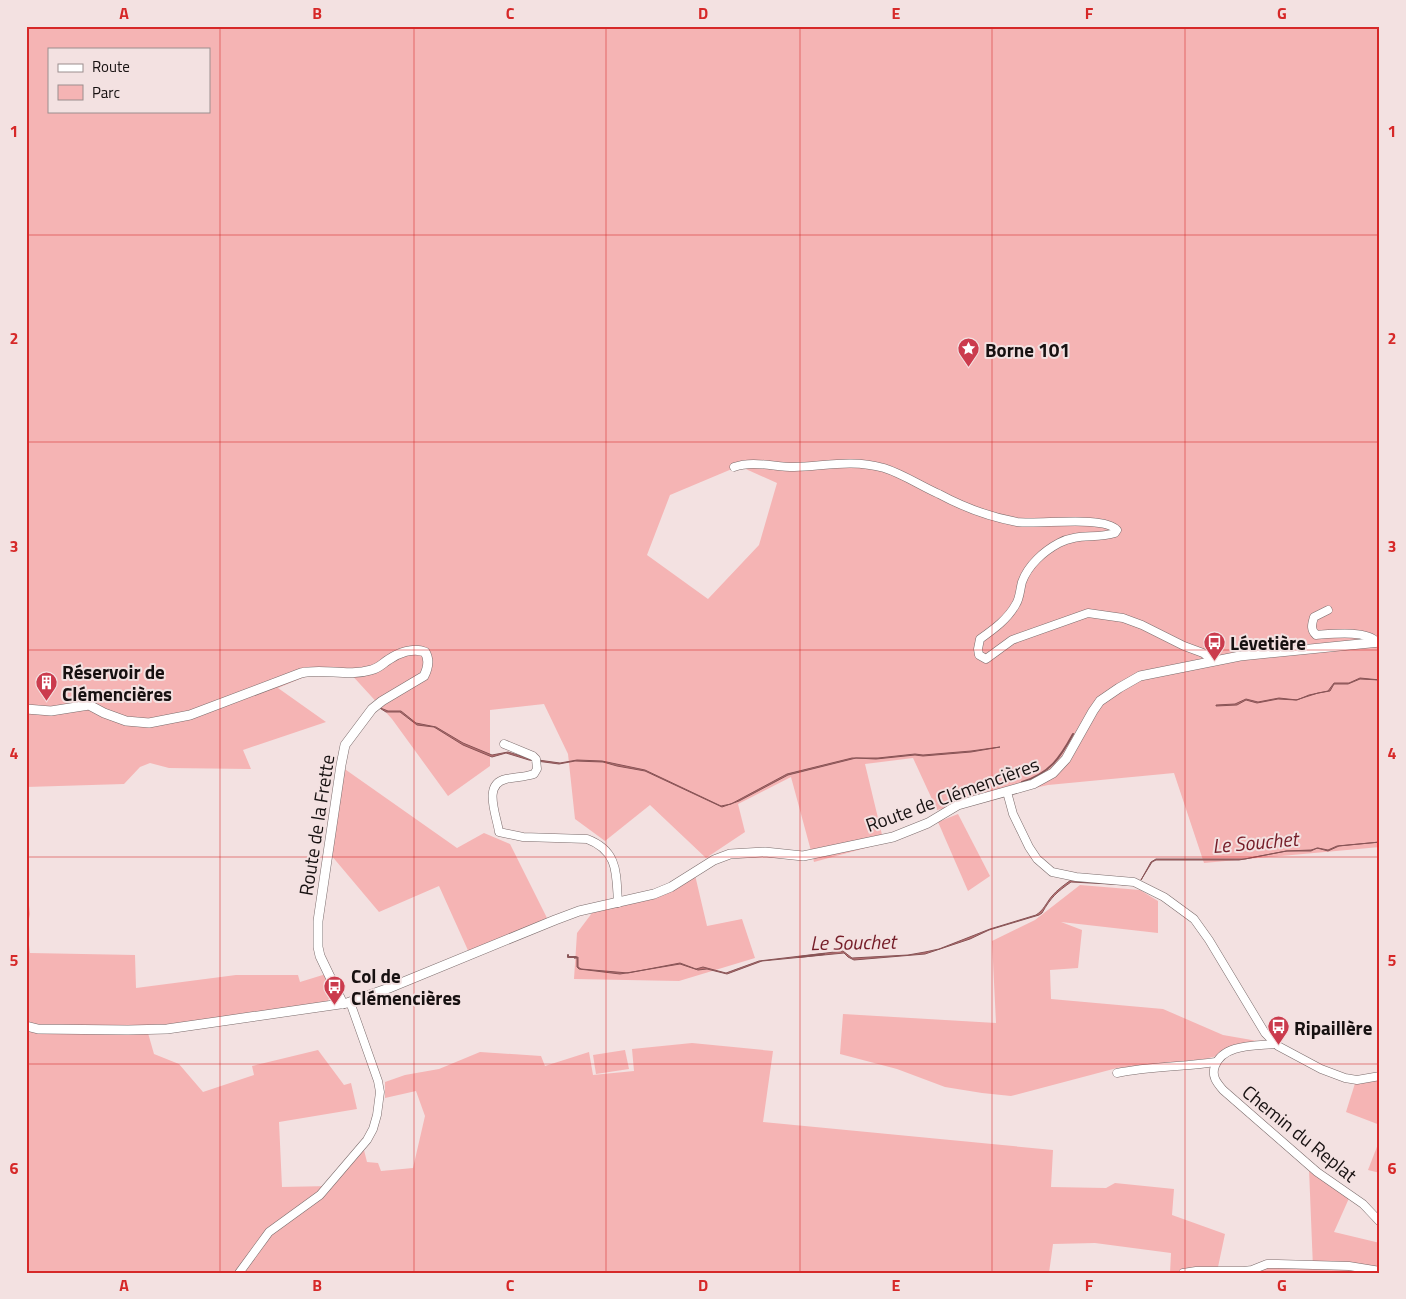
<svg xmlns="http://www.w3.org/2000/svg" width="1406" height="1299" font-family="'Titillium Web',sans-serif">
<rect width="100%" height="100%" fill="#f3e1e1"/>
<g fill="#f5b4b4" fill-rule="evenodd">
<path d="M26,26H1380V847L1204,863L1174,773L1048,785L937,810L913,758L865,764L884,843L814,862L791,777L738,804L745,832L706,858L650,805L605,841L575,819L568,754L544,704L490,710V766L448,796L392,719L349,672L309,675L278,688L326,722L243,750L251,769L169,768L150,763L140,767L124,784L26,787ZM49,49H209V111H49ZM739,466L777,483L759,545L708,599L647,555L670,495Z"/>
<path d="M339,765L457,848L484,833L510,844L550,924L471,957L439,886L379,912L331,855Z"/>
<path d="M958,814L990,876L968,891L938,822Z"/>
<path d="M695,875L707,926L742,919L755,958L679,981L574,979L577,933L595,909L617,906Z"/>
<path d="M26,879L30,914L27,929L30,953L135,955L136,988L236,975H298L300,982L326,974L335,988L326,1004L148,1033L154,1054L179,1064L203,1092L254,1075L252,1066L318,1050L344,1085L351,1083L357,1109L279,1122L282,1187L330,1186L364,1150L367,1162L378,1163L381,1171L413,1168L425,1116L416,1091L385,1098V1082L405,1075L439,1069L480,1052L541,1056L545,1066L589,1052L593,1075L634,1071L632,1049L692,1043L773,1051L763,1122L1053,1150L1051,1187L1106,1188L1115,1183L1174,1189L1172,1215L1225,1234L1218,1267L1313,1268L1309,1169L1350,1196L1334,1232L1380,1243V1273H1170L1171,1253L1095,1243L1053,1244L1049,1273H26Z"/>
<path d="M1080,885L1140,890L1158,901V933L1061,922L1082,930L1078,968L1050,970L1051,999L1163,1009L1223,1035L1269,1043L1205,1059L1117,1068L1011,1096L982,1093L945,1087L897,1069L840,1054L843,1014L996,1023L992,941L1035,920Z"/>
<path d="M625,1050L629,1069L596,1074L593,1055Z"/>
<path d="M1380,1072V1125L1346,1112L1357,1077Z"/>
<path d="M1380,1139V1173L1368,1170Z"/>
</g>
<g fill="#b97173" stroke="#885456">
<path d="M1360,678L1380,680L1360,679L1348,684H1334L1330,691L1318,693L1296,700L1278,699L1257,703L1246,700L1237,705L1216,706V705L1235,704L1246,699L1258,702L1279,698L1297,700L1309,695L1328,691L1334,683H1349Z"/>
<path d="M378,707L388,711H401L416,723L436,727L463,743L492,755L508,752L531,759L560,763L577,760L602,761L645,770L721,806L731,804L787,774L852,758H878L915,754L923,755L971,751L1000,747L971,752L923,756L915,755L876,759L856,758L788,775L739,801L722,807L645,771L617,766L603,762L575,761L559,764L529,760L506,753L492,757L463,745L434,727L417,725L400,712H386Z"/>
<path d="M1380,842L1339,846L1328,851L1317,848L1311,851H1287L1239,860H1156L1152,862L1141,880L1151,862L1156,859H1245L1286,851L1311,850L1318,848L1328,850L1337,846Z"/>
<path d="M1071,880L1105,882L1130,885L1071,882C1057,892 1051,897 1042,913L1039,915L989,930L970,939L925,954L854,960L848,957L844,953L762,961L727,974L707,969L698,970L680,964L620,974L579,969L577,967V958H574L578,957V967L581,969L628,973L680,963L696,969L703,967L726,973L759,961L843,951L852,958L908,955L925,952L939,949L990,929L1036,915C1044,910 1046,903 1052,896C1057,890 1064,885 1071,880Z"/>
</g>
<g fill="none" stroke-linecap="round" stroke-linejoin="round">
<g stroke="#885456" stroke-width="2">
<path d="M1022,782C1050,773 1060,758 1073,734"/>
<path d="M568,955V957H576"/>
<path d="M799,957L824,954"/>
</g>
<defs>
<g id="minor">
<path d="M734,467C753,460 774,467 794,467C826,466 851,459 884,468C903,474 921,486 939,494C963,507 990,517 1017,522C1039,525 1104,515 1117,530L1115,533C1096,539 1077,533 1059,543C1044,551 1028,565 1022,582C1020,589 1020,598 1016,604C1008,619 994,629 980,639L978,649L979,655L986,659L1012,640L1088,613L1123,618L1142,625L1184,646L1203,653L1214,661"/>
<path d="M1328,610L1314,617C1312,624 1310,629 1316,635C1332,634 1366,630 1377,642"/>
<path d="M504,744L533,756L536,759L537,769L534,774C525,777 516,777 506,779C482,784 497,816 499,832L523,837L587,839C619,851 616,874 618,903"/>
<path d="M1007,792L1013,814L1029,847L1037,859L1052,872L1076,877L1134,882L1164,897L1194,919L1209,940L1265,1033L1278,1046L1321,1069L1345,1078L1357,1080L1380,1076"/>
<path d="M1274,1044C1254,1046 1223,1044 1215,1066C1211,1076 1217,1083 1223,1090L1317,1172L1363,1204L1380,1222"/>
<path d="M1117,1073C1150,1066 1183,1067 1216,1062"/>
<path d="M239,1273L269,1232L320,1195L367,1140L373,1129L377,1115L380,1092L378,1081L350,1002"/>
<path d="M1183,1273L1196,1271H1244L1252,1270L1267,1264H1278L1349,1266L1380,1271"/>
</g>
<g id="tertiary">
<path d="M26,709L51,711L89,705L104,713L126,721L149,723L190,715L301,673C324,668 348,677 371,670C379,668 382,664 388,660C398,653 413,647 425,652C430,660 428,668 424,676L382,701L372,709L345,745L341,765L318,921V947L320,956L343,1004"/>
<path d="M26,1026L38,1029L128,1030L167,1029L347,1003L389,988L555,920L579,911L654,894L671,887L714,860L730,854L765,852L803,856L893,837L928,823L958,805L1033,784L1053,773L1066,759L1093,711L1100,701L1119,688L1140,676L1240,656L1380,642"/>
</g>
</defs>
<use href="#minor" stroke="#7b6c6c" stroke-width="9"/>
<use href="#tertiary" stroke="#7b6c6c" stroke-width="10"/>
<use href="#minor" stroke="#fff" stroke-width="8"/>
<use href="#tertiary" stroke="#fff" stroke-width="9"/>
</g>
<path fill="none" stroke="#d62828" stroke-width="1" stroke-opacity="0.55" d="M220,26V1273M414,26V1273M606,26V1273M800,26V1273M992,26V1273M1185,26V1273M26,235H1380M26,442H1380M26,650H1380M26,857H1380M26,1064H1380"/>
<defs>
<symbol id="sight-pin" viewBox="-11 -11 22 30"><path d="M0 17L-7.5 6A9.5 9.5 0 1 1 7.5 6Z" fill="#cb3b4d" stroke="#f3e1e1"/><path d="M0-6L1.8-2.2L6-1.7L2.9 1.2L3.7 5.4L0 3.3L-3.7 5.4L-2.9 1.2L-6-1.7L-1.8-2.2Z" fill="#fff"/></symbol>
<symbol id="bus-pin" viewBox="-11 -11 22 30"><path d="M0 17L-7.5 6A9.5 9.5 0 1 1 7.5 6Z" fill="#cb3b4d" stroke="#f3e1e1"/><path d="M-5-6H5V4H4V6H2V4H-2V6H-4V4H-5ZM-3.5-4V0h7V-4ZM-3.5 1.2v1.5H-2V1.2ZM2 1.2v1.5H3.5V1.2Z" fill="#fff"/></symbol>
<symbol id="building-pin" viewBox="-11 -11 22 30"><path d="M0 17L-7.5 6A9.5 9.5 0 1 1 7.5 6Z" fill="#cb3b4d" stroke="#f3e1e1"/><path d="M-4-6H4V6H1V3H-1V6H-4ZM-2.5-4.3h1.7v1.8h-1.7ZM.8-4.3h1.7v1.8H.8ZM-2.5-1h1.7V.8h-1.7ZM.8-1h1.7V.8H.8Z" fill="#fff"/></symbol>
</defs>
<g fill-rule="evenodd">
<use href="#sight-pin" x="956" y="336" width="25" height="34"/>
<use href="#bus-pin" x="1202" y="630" width="25" height="34"/>
<use href="#building-pin" x="34" y="670" width="25" height="34"/>
<use href="#bus-pin" x="322" y="974" width="25" height="34"/>
<use href="#bus-pin" x="1266" y="1014" width="25" height="34"/>
</g>
<g text-anchor="middle" dominant-baseline="central" stroke-width="4" stroke-linejoin="round" paint-order="stroke">
<g font-size="19" font-weight="bold" fill="#171111" stroke="#f3e1e1" text-anchor="start">
<text x="985" y="349">Borne 101</text>
<text x="1230" y="642">Lévetière</text>
<text x="62" y="671">Réservoir de<tspan x="62" dy="22">Clémencières</tspan></text>
<text x="351" y="975">Col de<tspan x="351" dy="22">Clémencières</tspan></text>
<text x="1294" y="1027">Ripaillère</text>
</g>
<g font-size="19" fill="#171111" stroke="#f3e1e1">
<text transform="translate(952 794) rotate(-20)">Route de Clémencières</text>
<text transform="translate(316 825) rotate(-81)">Route de la Frette</text>
<text transform="translate(1300 1133) rotate(39)">Chemin du Replat</text>
</g>
<g font-size="20" font-style="italic" fill="#751d28" stroke="#f3e1e1">
<text transform="translate(1255 842) rotate(-5)">Le Souchet</text>
<text transform="translate(853 942) rotate(-1)">Le Souchet</text>
</g>
</g>
<rect width="1406" height="1299" fill="none" stroke="#f3e1e1" stroke-width="55"/>
<rect x="48" y="48" width="162" height="65" fill="#f3e1e1" stroke="#9b8e8e"/>
<rect x="58" y="64" width="25" height="8" fill="#ffffff" stroke="#9b8e8e"/>
<text x="92" y="72" font-size="15" fill="#171111">Route</text>
<rect x="58" y="85" width="25" height="15" fill="#f5b4b4" stroke="#9b8e8e"/>
<text x="92" y="98" font-size="15" fill="#171111">Parc</text>
<rect x="28" y="28" width="1350" height="1244" fill="none" stroke="#d62828" stroke-width="2"/>
<g font-size="16" text-anchor="middle" font-weight="bold" fill="#d62828">
<text x="124" y="19">A</text>
<text x="317" y="19">B</text>
<text x="510" y="19">C</text>
<text x="703" y="19">D</text>
<text x="896" y="19">E</text>
<text x="1089" y="19">F</text>
<text x="1282" y="19">G</text>
<text x="14" y="137">1</text>
<text x="1392" y="137">1</text>
<text x="14" y="344">2</text>
<text x="1392" y="344">2</text>
<text x="14" y="552">3</text>
<text x="1392" y="552">3</text>
<text x="14" y="759">4</text>
<text x="1392" y="759">4</text>
<text x="14" y="966">5</text>
<text x="1392" y="966">5</text>
<text x="14" y="1174">6</text>
<text x="1392" y="1174">6</text>
<text x="124" y="1291">A</text>
<text x="317" y="1291">B</text>
<text x="510" y="1291">C</text>
<text x="703" y="1291">D</text>
<text x="896" y="1291">E</text>
<text x="1089" y="1291">F</text>
<text x="1282" y="1291">G</text>
</g>
</svg>
